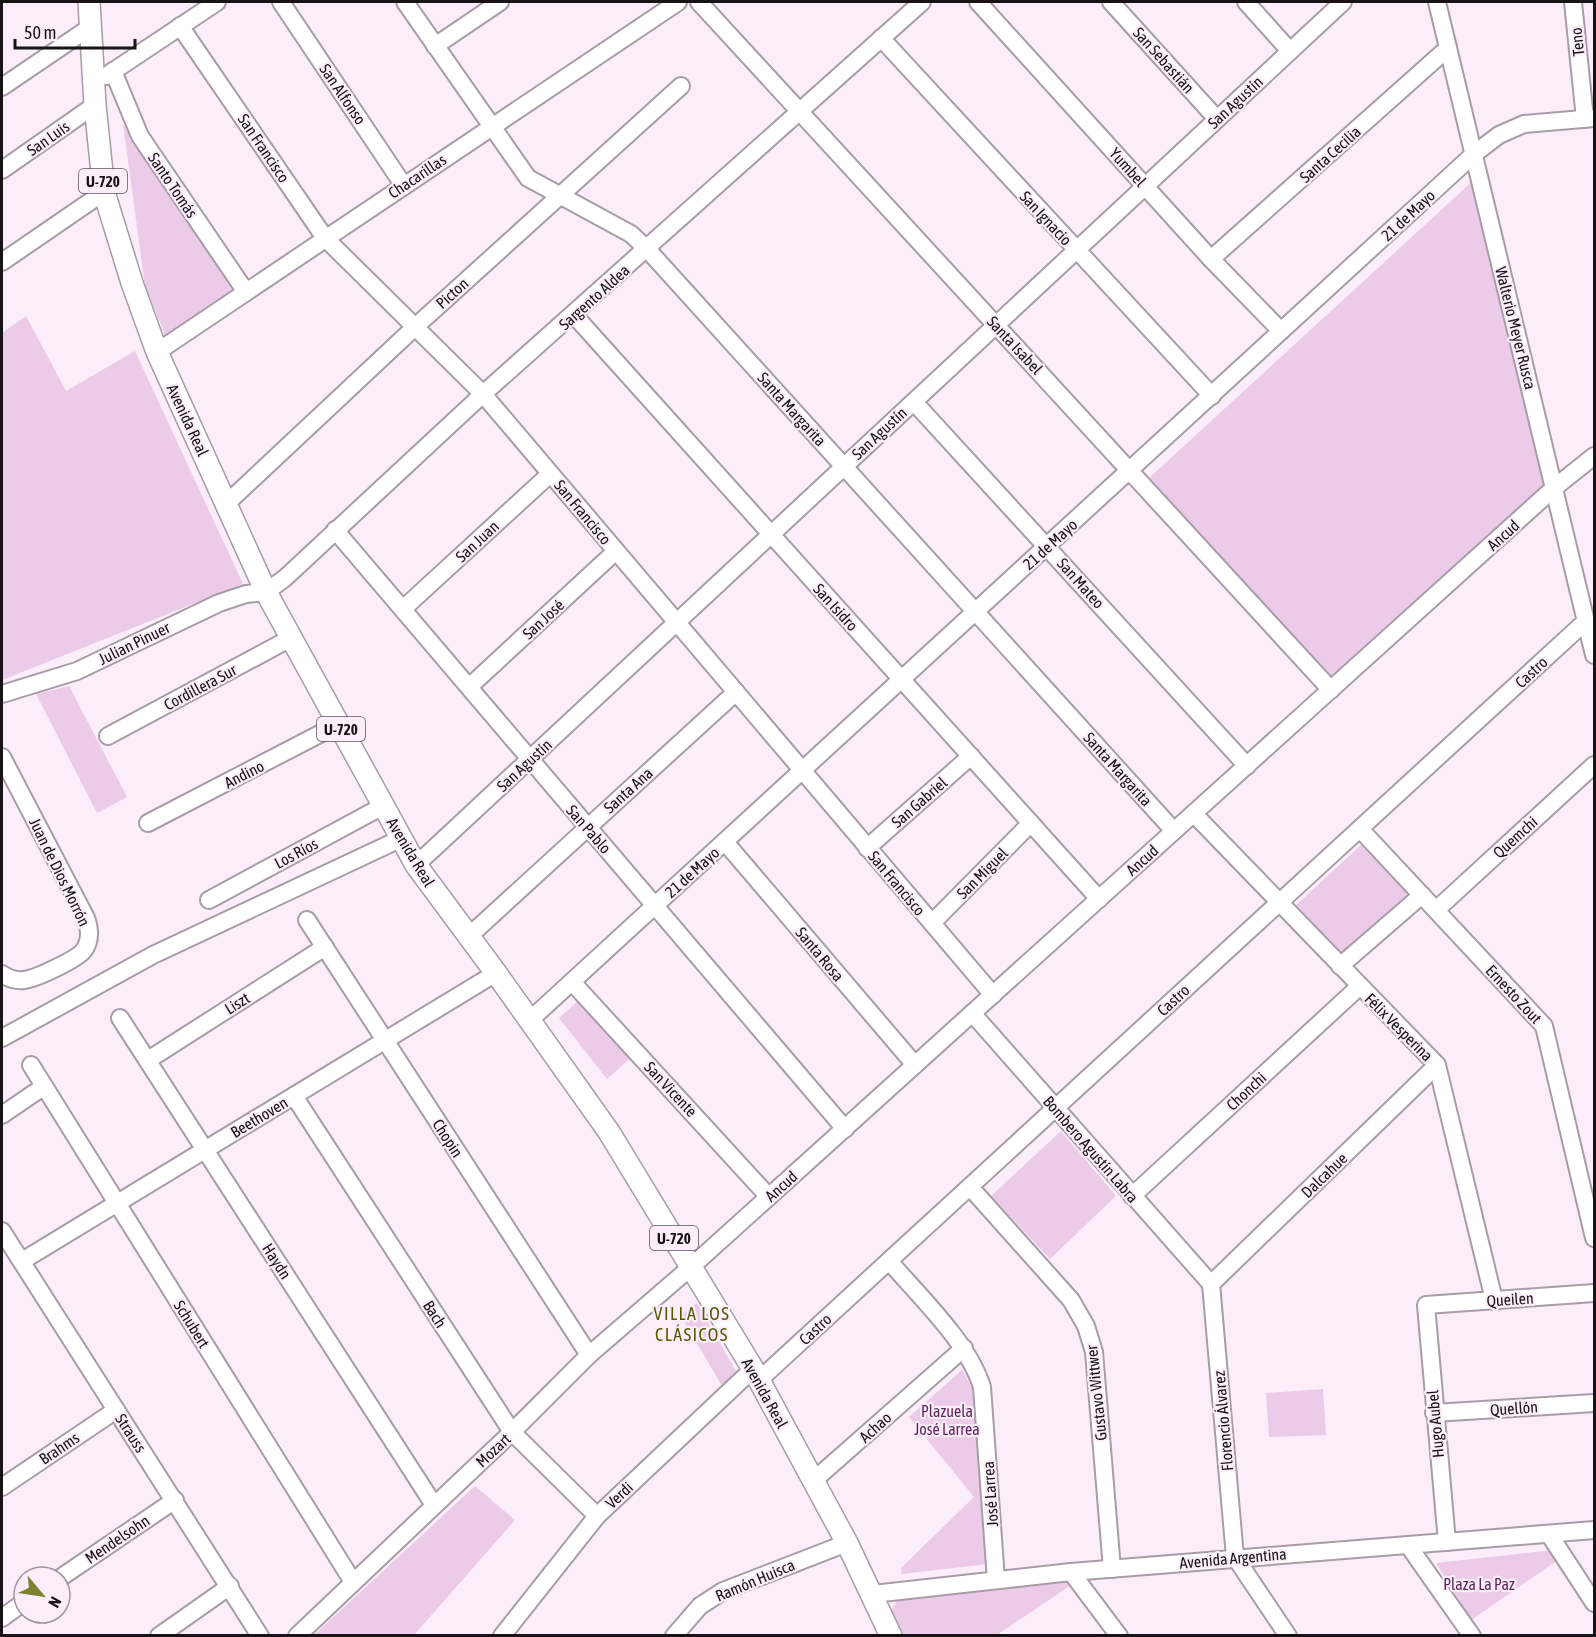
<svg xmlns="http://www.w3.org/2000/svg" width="1596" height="1637" font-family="'Asap Condensed',sans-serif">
<rect width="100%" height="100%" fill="#fbeefa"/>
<g fill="#ebcbe8">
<path d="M123,124L242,292L168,342L145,286Z"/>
<path d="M1476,178L1552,482L1335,681L1149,478Z"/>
<path d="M26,316L66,391L135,351L243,584L2,680V333Z"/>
<path d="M69,686L127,797L97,813L36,694Z"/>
<path d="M1363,843L1410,894L1342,957L1295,906Z"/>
<path d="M578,1001L633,1056L607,1079L559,1018Z"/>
<path d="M1061,1131L1116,1196L1050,1259L991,1196Z"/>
<path d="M697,1303L737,1373L722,1386L681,1316Z"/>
<path d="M962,1370L972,1387L989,1564L902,1574L901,1568L974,1497L909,1417Z"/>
<path d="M1323,1389L1326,1435L1269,1437L1266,1393Z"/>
<path d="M475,1486L515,1520L414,1635H314Z"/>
<path d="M1553,1550L1558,1560L1471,1620L1436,1563Z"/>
<path d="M1072,1580L1074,1583L997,1635H901L891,1611L899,1597Z"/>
</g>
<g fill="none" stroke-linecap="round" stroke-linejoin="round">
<defs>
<g id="minor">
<path d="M281,2L404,186"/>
<path d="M405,2L528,178L631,234L647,249L1174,831"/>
<path d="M699,2L1331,690"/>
<path d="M978,2L1211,259L1281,331"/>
<path d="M1111,2L1217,119"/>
<path d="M1246,2L1290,51"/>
<path d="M1437,2L1594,655"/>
<path d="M1573,2L1585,119"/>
<path d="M180,26L325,238L483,394L993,995"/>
<path d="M881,38L1212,396"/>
<path d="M435,46L500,2"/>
<path d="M113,71L140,136L246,292"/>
<path d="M106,76L217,2"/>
<path d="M2,87L89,28"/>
<path d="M2,170L95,105"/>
<path d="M1211,259L1448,48"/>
<path d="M2,262L104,192"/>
<path d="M574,315L1099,899"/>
<path d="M157,352L678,2"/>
<path d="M914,402L1247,766"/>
<path d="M226,504L415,327L681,86"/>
<path d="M335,530L845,1129"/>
<path d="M404,608L550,474"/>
<path d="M469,687L616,551"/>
<path d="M2,694L77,671L219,603L246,594L266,592L285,578L483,394L922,2"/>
<path d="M108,736L291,638"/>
<path d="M2,757L86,918C90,929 91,940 84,950C78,959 35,979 24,980C16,981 8,978 2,974"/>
<path d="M1194,814L1437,1065L1494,1300"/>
<path d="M148,823L339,724"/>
<path d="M1360,829L1544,1026L1594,1238"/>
<path d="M725,842L915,1065"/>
<path d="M867,848L971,756"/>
<path d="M416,865L1343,2"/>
<path d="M209,900L383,806"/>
<path d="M1436,910L1594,765"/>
<path d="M307,920L589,1355"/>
<path d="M932,923L1031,823"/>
<path d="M468,937L736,692"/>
<path d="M1340,966L1422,895"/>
<path d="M572,982L769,1197"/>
<path d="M972,1013L1211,1284"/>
<path d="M120,1018L434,1505"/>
<path d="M530,1020L1474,154L1499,135L1524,124L1594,118"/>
<path d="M2,1038L153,955L400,839"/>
<path d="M148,1060L325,947"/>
<path d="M31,1065L353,1582"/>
<path d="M294,1096L512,1432L597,1516"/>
<path d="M2,1115L43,1087"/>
<path d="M970,1187L1071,1300L1086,1326L1094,1352L1112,1569"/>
<path d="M1132,1196L1360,986"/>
<path d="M2,1231L260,1636"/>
<path d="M22,1261L496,973"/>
<path d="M889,1261C920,1297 968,1342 982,1387L996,1580"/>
<path d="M1211,1284L1235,1557L1288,1636"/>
<path d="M1211,1284L1437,1065"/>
<path d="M759,1380L1586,621"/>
<path d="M1434,1413L1594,1403"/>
<path d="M813,1481L964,1348"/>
<path d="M2,1487L116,1410"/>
<path d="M1549,1534L1594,1603"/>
<path d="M1447,1542L1426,1305L1594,1293"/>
<path d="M1408,1545L1472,1636"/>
<path d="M1071,1572L1119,1636"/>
<path d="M60,1578L175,1500"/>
<path d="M873,1594L1071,1572L1594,1530"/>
<path d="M2,1618L24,1602"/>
<path d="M159,1636L230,1586"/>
<path d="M297,1636L512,1432L589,1355L691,1267L1554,488L1594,456"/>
<path d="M502,1636L597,1516L753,1369"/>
<path d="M674,1636L700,1606L723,1591L847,1543"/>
</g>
<path id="major" d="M89,2L95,105L104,192L132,283L157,352L266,592L416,865L496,973L609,1132L753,1369L847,1543L891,1636"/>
</defs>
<use href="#minor" stroke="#a89ca7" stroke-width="20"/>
<use href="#major" stroke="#a89ca7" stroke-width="24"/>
<use href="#minor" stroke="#fff" stroke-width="16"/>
<use href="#major" stroke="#fff" stroke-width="21"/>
</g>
<g text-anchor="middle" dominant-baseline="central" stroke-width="4.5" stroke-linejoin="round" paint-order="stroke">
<g fill="#fbeefa" stroke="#5b555b" stroke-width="1.5">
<rect x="79" y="169" width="48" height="24" rx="4.5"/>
<rect x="317" y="717" width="48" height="24" rx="4.5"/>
<rect x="650" y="1226" width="48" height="24" rx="4.5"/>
</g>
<g font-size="15" font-weight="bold" fill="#171317">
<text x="103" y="181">U-720</text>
<text x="341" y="729">U-720</text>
<text x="674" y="1238">U-720</text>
</g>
<g font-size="16" fill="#171317" stroke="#fbeefa">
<text transform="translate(1577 42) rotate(-96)">Teno</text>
<text transform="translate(1164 60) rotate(48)">San Sebastián</text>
<text transform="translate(343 94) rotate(56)">San Alfonso</text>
<text transform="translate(1235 102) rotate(-43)">San Agustín</text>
<text transform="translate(48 138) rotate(-35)">San Luis</text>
<text transform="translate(264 148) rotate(56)">San Francisco</text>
<text transform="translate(1330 154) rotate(-42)">Santa Cecilia</text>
<text transform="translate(1128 167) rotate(48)">Yumbel</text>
<text transform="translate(417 176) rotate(-34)">Chacarillas</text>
<text transform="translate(173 185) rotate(56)">Santo Tomás</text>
<text transform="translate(1408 215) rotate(-43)">21 de Mayo</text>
<text transform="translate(1046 218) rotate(47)">San Ignacio</text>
<text transform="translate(452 293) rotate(-42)">Picton</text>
<text transform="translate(594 297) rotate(-42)">Sargento Aldea</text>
<text transform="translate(1516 328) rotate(76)">Walterio Meyer Rusca</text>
<text transform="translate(1015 345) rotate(47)">Santa Isabel</text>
<text transform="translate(792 409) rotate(48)">Santa Margarita</text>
<text transform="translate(188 420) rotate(65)">Avenida Real</text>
<text transform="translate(879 433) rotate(-43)">San Agustín</text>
<text transform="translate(583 512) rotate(50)">San Francisco</text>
<text transform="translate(1503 535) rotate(-42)">Ancud</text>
<text transform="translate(477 541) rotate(-43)">San Juan</text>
<text transform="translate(1050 544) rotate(-42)">21 de Mayo</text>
<text transform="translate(1081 583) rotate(48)">San Mateo</text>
<text transform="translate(836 607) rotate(48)">San Isidro</text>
<text transform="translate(543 619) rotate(-43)">San José</text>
<text transform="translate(134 643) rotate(-26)">Julian Pinuer</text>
<text transform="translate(1531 672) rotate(-43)">Castro</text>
<text transform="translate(200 687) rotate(-28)">Cordillera Sur</text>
<text transform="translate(524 765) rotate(-43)">San Agustín</text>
<text transform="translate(1118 769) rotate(48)">Santa Margarita</text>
<text transform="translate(244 774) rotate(-27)">Andino</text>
<text transform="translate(628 790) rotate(-42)">Santa Ana</text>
<text transform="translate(919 802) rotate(-41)">San Gabriel</text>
<text transform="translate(589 829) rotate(49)">San Pablo</text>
<text transform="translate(1515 837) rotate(-42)">Quemchi</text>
<text transform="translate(411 852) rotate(59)">Avenida Real</text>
<text transform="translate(296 853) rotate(-28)">Los Ríos</text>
<text transform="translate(1142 860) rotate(-42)">Ancud</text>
<text transform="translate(60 872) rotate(64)">Juan de Dios Morrón</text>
<text transform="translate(692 872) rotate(-42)">21 de Mayo</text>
<text transform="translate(982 873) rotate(-45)">San Miguel</text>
<text transform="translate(897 883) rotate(50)">San Francisco</text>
<text transform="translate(820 954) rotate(50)">Santa Rosa</text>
<text transform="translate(1514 994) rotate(47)">Ernesto Zout</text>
<text transform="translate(1173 1000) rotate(-43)">Castro</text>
<text transform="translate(237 1003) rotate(-32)">Liszt</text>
<text transform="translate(1399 1027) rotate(45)">Félix Vesperina</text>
<text transform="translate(671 1089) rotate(47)">San Vicente</text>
<text transform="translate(1246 1091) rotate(-43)">Chonchi</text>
<text transform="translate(259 1117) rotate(-31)">Beethoven</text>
<text transform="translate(448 1138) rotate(57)">Chopin</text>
<text transform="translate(1091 1149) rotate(49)">Bombero Agustín Labra</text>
<text transform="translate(1324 1175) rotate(-44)">Dalcahue</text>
<text transform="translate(781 1186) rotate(-42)">Ancud</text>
<text transform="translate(277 1261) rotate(57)">Haydn</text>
<text transform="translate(1510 1299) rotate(-4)">Queilen</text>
<text transform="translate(435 1314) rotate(57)">Bach</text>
<text transform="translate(192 1324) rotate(58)">Schubert</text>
<text transform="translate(815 1329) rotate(-43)">Castro</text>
<text transform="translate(765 1393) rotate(61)">Avenida Real</text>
<text transform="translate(1096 1393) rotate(-96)">Gustavo Wittwer</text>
<text transform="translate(1514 1408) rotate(-4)">Quellón</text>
<text transform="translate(1223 1421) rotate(-95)">Florencio Álvarez</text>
<text transform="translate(1435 1424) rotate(-95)">Hugo Aubel</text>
<text transform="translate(875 1427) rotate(-42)">Achao</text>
<text transform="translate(131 1433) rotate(57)">Strauss</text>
<text transform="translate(59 1448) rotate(-34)">Brahms</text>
<text transform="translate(493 1450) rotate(-43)">Mozart</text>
<text transform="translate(990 1494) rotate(-94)">José Larrea</text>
<text transform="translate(619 1495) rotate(-43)">Verdi</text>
<text transform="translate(117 1539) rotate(-34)">Mendelsohn</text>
<text transform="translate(1233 1558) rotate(-5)">Avenida Argentina</text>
<text transform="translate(755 1580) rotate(-23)">Ramón Huisca</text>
</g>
<g font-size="16" fill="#5e265d" stroke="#fbeefa">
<text x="947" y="1411">Plazuela<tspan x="947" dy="18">José Larrea</tspan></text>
<text x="1479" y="1584">Plaza La Paz</text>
</g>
<g font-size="18" letter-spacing="1.5" fill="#555a01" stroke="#fbeefa">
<text x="692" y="1313">VILLA LOS<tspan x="692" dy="21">CLÁSICOS</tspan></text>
</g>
</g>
<rect width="1596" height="1637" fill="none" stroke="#171317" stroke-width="6"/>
<g transform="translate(42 1595) rotate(119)"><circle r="28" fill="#fbeefa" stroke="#a0969f" stroke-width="1.5"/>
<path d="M0-4.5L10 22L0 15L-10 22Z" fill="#7c832e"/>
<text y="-9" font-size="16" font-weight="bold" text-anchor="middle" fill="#171317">N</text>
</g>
<path d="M15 39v9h120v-9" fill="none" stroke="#171317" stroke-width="3"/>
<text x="24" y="39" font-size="18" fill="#171317" stroke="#fbeefa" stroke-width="4.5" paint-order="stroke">50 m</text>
</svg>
